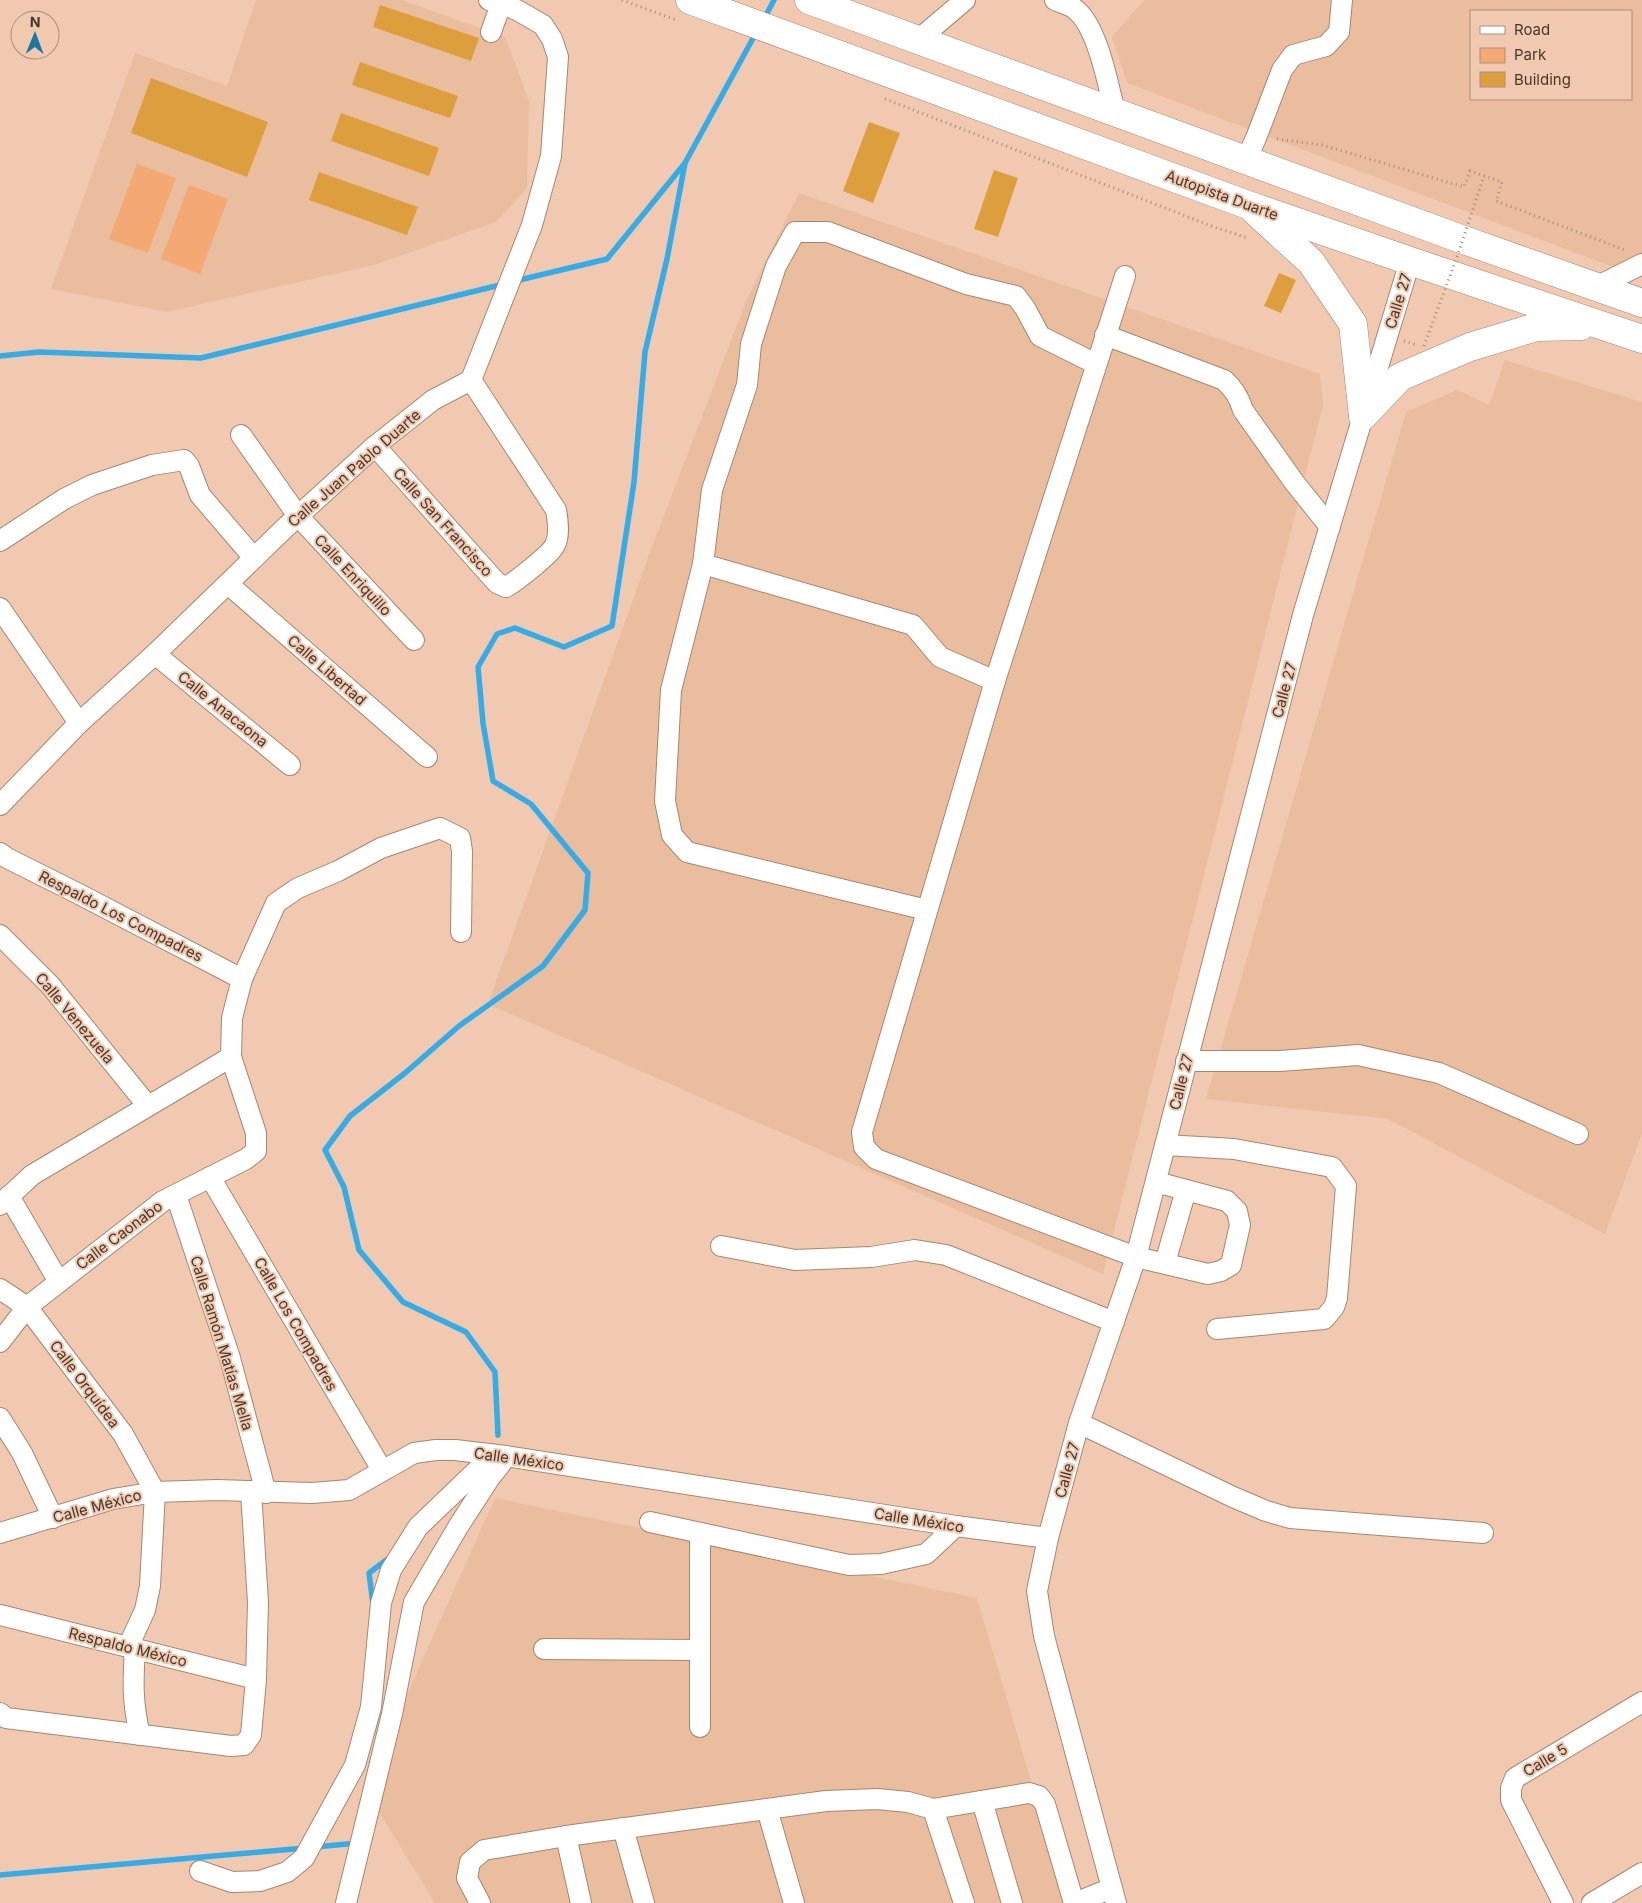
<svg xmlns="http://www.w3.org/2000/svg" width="1642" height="1903" font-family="Inter,sans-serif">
<rect width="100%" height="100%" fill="#f0c9b0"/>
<g fill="#eabd9f" fill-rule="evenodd">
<path d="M256,0H402L505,37L529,101L527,188L496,222L374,265L167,312L51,289L135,53L227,86Z"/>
<path d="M1144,0H1642V278L1127,83L1112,37ZM1471,11H1631V99H1471Z"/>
<path d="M799,193L1320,374L1323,405L1103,1274L488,1004L650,552L747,299Z"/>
<path d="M1505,360L1642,402V1133L1605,1234L1388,1119L1206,1099L1406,412L1457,390L1489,405Z"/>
<path d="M495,1498L977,1598L1067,1903H435L365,1789Z"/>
</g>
<g fill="#f4a975">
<path d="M137,164L176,178L148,253L109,239Z"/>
<path d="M189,185L228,199L200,274L161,259Z"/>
</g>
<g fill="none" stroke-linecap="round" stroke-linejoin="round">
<g stroke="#34ace7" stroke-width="5.5">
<path d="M764,19L774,0"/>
<path d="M515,281L607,259L685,163L757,31"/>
<path d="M0,356L39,352L201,358L504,284"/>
<path d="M498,1435L495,1372L466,1332L403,1302L359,1250L344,1187L325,1150L350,1116L405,1073L459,1026L543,966L585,910L588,873L531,804L493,781L483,723L478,667L497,634L515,628L564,647L612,626L634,482L645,352L667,259L685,163"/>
<path d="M373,1604L369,1573L389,1558"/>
<path d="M315,1847L358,1843"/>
<path d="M0,1875L305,1848"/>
</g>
</g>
<g fill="#dd9f3d">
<path d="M380,5L479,38L471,61L373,27Z"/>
<path d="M360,62L458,96L450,118L352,85Z"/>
<path d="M151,78L268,122L247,177L131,133Z"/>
<path d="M341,113L439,148L429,176L331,141Z"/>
<path d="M869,122L900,133L873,203L843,191Z"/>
<path d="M994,170L1018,178L998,237L974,229Z"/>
<path d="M319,172L418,207L407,235L309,200Z"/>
<path d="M1279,273L1296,280L1281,313L1264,306Z"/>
</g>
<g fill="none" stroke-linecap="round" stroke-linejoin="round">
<defs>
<g id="minor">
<path d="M1055,0C1061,3 1071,5 1076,10C1098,28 1108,85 1115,112"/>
<path d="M491,32L501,4"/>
<path d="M918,40L965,0"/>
<path d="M1246,160L1256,138L1282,70L1293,55L1326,46L1339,32L1342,0"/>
<path d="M1125,276L995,681L862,1132L864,1147L876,1159L1136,1257L1208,1274L1221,1271L1231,1265L1240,1225L1237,1211L1227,1201L1156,1182"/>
<path d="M1596,287L1642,264"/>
<path d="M1105,335L1224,380C1234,389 1239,397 1243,410L1294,482L1330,527"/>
<path d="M241,435L298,516L414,640"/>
<path d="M375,446L497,583L506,587C515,582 551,554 555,545C560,535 558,521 556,510L471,380"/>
<path d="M0,541L64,499L92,485L152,465L184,460L189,466L200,495L254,558"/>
<path d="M703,564L913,625L940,657L995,681"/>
<path d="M228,584L427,757"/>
<path d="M0,608L79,723"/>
<path d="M155,654L290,765"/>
<path d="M0,805L79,723L155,654L286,527L375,446L433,400L471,380L532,225L551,156L558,57L552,39L543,25L517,10L489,0"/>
<path d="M0,853L7,858L77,893L242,979"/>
<path d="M927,910L687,852L672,835L665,801L671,690L703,564L712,490L747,385L751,344L776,266L795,232H828L966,284L1016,296L1025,308L1040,336L1096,364"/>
<path d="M0,935L50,985L147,1105"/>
<path d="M1186,1061H1280L1358,1055L1439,1073L1578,1134"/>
<path d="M1165,1145L1234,1149L1332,1167L1346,1186L1337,1298L1334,1307L1324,1319L1217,1329"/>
<path d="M210,1177L382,1470"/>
<path d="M176,1195L230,1358L266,1493"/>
<path d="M9,1196L59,1282"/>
<path d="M0,1205L32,1175L231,1057"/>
<path d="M721,1246L795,1260L871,1257L915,1250L946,1255L1114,1322"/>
<path d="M1165,1263L1186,1190"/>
<path d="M0,1289L27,1307L123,1434L155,1492L150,1586L145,1610L128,1647"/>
<path d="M0,1342L27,1307L163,1201L246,1159L256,1151V1133L231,1057L232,1018L242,979L276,903L298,888L338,871L381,848L440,828L460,838L462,851L461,932"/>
<path d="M0,1418L22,1453L53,1518"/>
<path d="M1079,1423L1233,1497L1266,1511L1290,1518L1483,1533"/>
<path d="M650,1522L849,1565L881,1564L926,1554L956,1526"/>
<path d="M0,1533L113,1499L155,1492L217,1490L312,1493L349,1490L414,1453L436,1450H455L506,1456L956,1526L1048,1538"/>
<path d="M700,1533V1727"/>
<path d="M0,1615L256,1679"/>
<path d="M135,1648C133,1681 132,1702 140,1735"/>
<path d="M544,1649L699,1650"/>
<path d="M0,1713L6,1718L231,1746L244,1745L251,1735L256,1679L258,1602L251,1491"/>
<path d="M982,1801L1012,1903"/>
<path d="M767,1809L794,1903"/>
<path d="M623,1828L644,1903"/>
<path d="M566,1836L581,1903"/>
<path d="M200,1871L232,1882L260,1881L287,1872L304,1858L355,1765L371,1707L381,1603L391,1570L418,1527L493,1455"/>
<path d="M346,1903L392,1714L414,1602L458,1527L489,1479L506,1457"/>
<path d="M480,1903L467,1878L470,1862L484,1850L566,1836L826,1801L877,1799L908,1802L933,1809"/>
<path d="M964,1903L933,1809L1029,1793L1039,1796L1045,1804L1074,1903"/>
<path d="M1075,1903L1112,1888"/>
<path d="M1116,1903L1044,1636L1037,1591L1048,1538L1079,1423L1136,1257L1303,615L1410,261"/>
<path d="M1563,1903L1511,1800V1788L1515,1778L1642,1702"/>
<path d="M1592,1903L1642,1873"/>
</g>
<g id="highway">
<path d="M690,0L1248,205L1410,261L1642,339"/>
<path d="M809,0L1461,239L1642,303"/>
<path d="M1256,212L1311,262L1353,324L1363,416"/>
<path d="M1363,416L1400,377L1470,347L1536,327L1581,326"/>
</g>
</defs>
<use href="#minor" stroke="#aa866e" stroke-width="22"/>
<use href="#highway" stroke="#aa866e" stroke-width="29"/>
<g stroke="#a68a77" stroke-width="3" stroke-dasharray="1 4" stroke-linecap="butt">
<path d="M622,0L676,20"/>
<path d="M885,99L1214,227L1248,238"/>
<path d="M1277,139L1322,145L1464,187L1470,171L1502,182L1496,201L1625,250"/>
<path d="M1404,341L1417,345"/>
</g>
<use href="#minor" stroke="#fff" stroke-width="20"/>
<use href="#highway" stroke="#fff" stroke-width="28"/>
<path stroke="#a68a77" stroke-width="3" stroke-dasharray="1 4" stroke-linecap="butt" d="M1424,346L1457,257L1484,176"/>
</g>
<g text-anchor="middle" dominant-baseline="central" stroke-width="4" stroke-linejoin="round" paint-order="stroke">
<g font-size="15" fill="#47382e" stroke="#f0c9b0">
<text transform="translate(1222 195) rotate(20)">Autopista Duarte</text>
<text transform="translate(1398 301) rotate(-73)">Calle 27</text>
<text transform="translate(354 468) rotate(-41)">Calle Juan Pablo Duarte</text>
<text transform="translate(443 522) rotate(48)">Calle San Francisco</text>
<text transform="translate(353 575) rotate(47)">Calle Enriquillo</text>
<text transform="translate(327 670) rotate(41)">Calle Libertad</text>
<text transform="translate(1284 690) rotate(-75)">Calle 27</text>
<text transform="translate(223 709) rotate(39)">Calle Anacaona</text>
<text transform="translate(121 916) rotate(27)">Respaldo Los Compadres</text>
<text transform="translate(75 1018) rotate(50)">Calle Venezuela</text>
<text transform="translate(1181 1082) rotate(-76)">Calle 27</text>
<text transform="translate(119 1235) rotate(-37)">Calle Caonabo</text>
<text transform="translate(296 1324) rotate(60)">Calle Los Compadres</text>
<text transform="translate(222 1343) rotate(73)">Calle Ramón Matías Mella</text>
<text transform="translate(85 1384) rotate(53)">Calle Orquídea</text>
<text transform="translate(519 1459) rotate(8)">Calle México</text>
<text transform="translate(1067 1470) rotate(-75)">Calle 27</text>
<text transform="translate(97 1506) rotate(-15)">Calle México</text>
<text transform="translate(919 1520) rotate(9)">Calle México</text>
<text transform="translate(128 1647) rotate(14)">Respaldo México</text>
<text transform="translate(1545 1760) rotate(-31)">Calle 5</text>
</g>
</g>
<rect x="1470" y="10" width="162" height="90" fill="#f0c9b0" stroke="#ac8f7c"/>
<rect x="1480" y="26" width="25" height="8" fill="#ffffff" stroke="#ac8f7c"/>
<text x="1514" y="35" font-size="15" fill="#47382e">Road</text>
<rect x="1480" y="48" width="25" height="15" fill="#f4a975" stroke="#ac8f7c"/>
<text x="1514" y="60" font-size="15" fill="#47382e">Park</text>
<rect x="1480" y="72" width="25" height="15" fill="#dd9f3d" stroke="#ac8f7c"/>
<text x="1514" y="85" font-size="15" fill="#47382e">Building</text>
<g transform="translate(35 35) rotate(1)"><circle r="24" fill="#f0c9b0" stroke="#ac8f7c"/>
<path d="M0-4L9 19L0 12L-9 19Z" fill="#1778a5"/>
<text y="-8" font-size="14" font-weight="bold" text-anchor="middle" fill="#47382e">N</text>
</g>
</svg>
